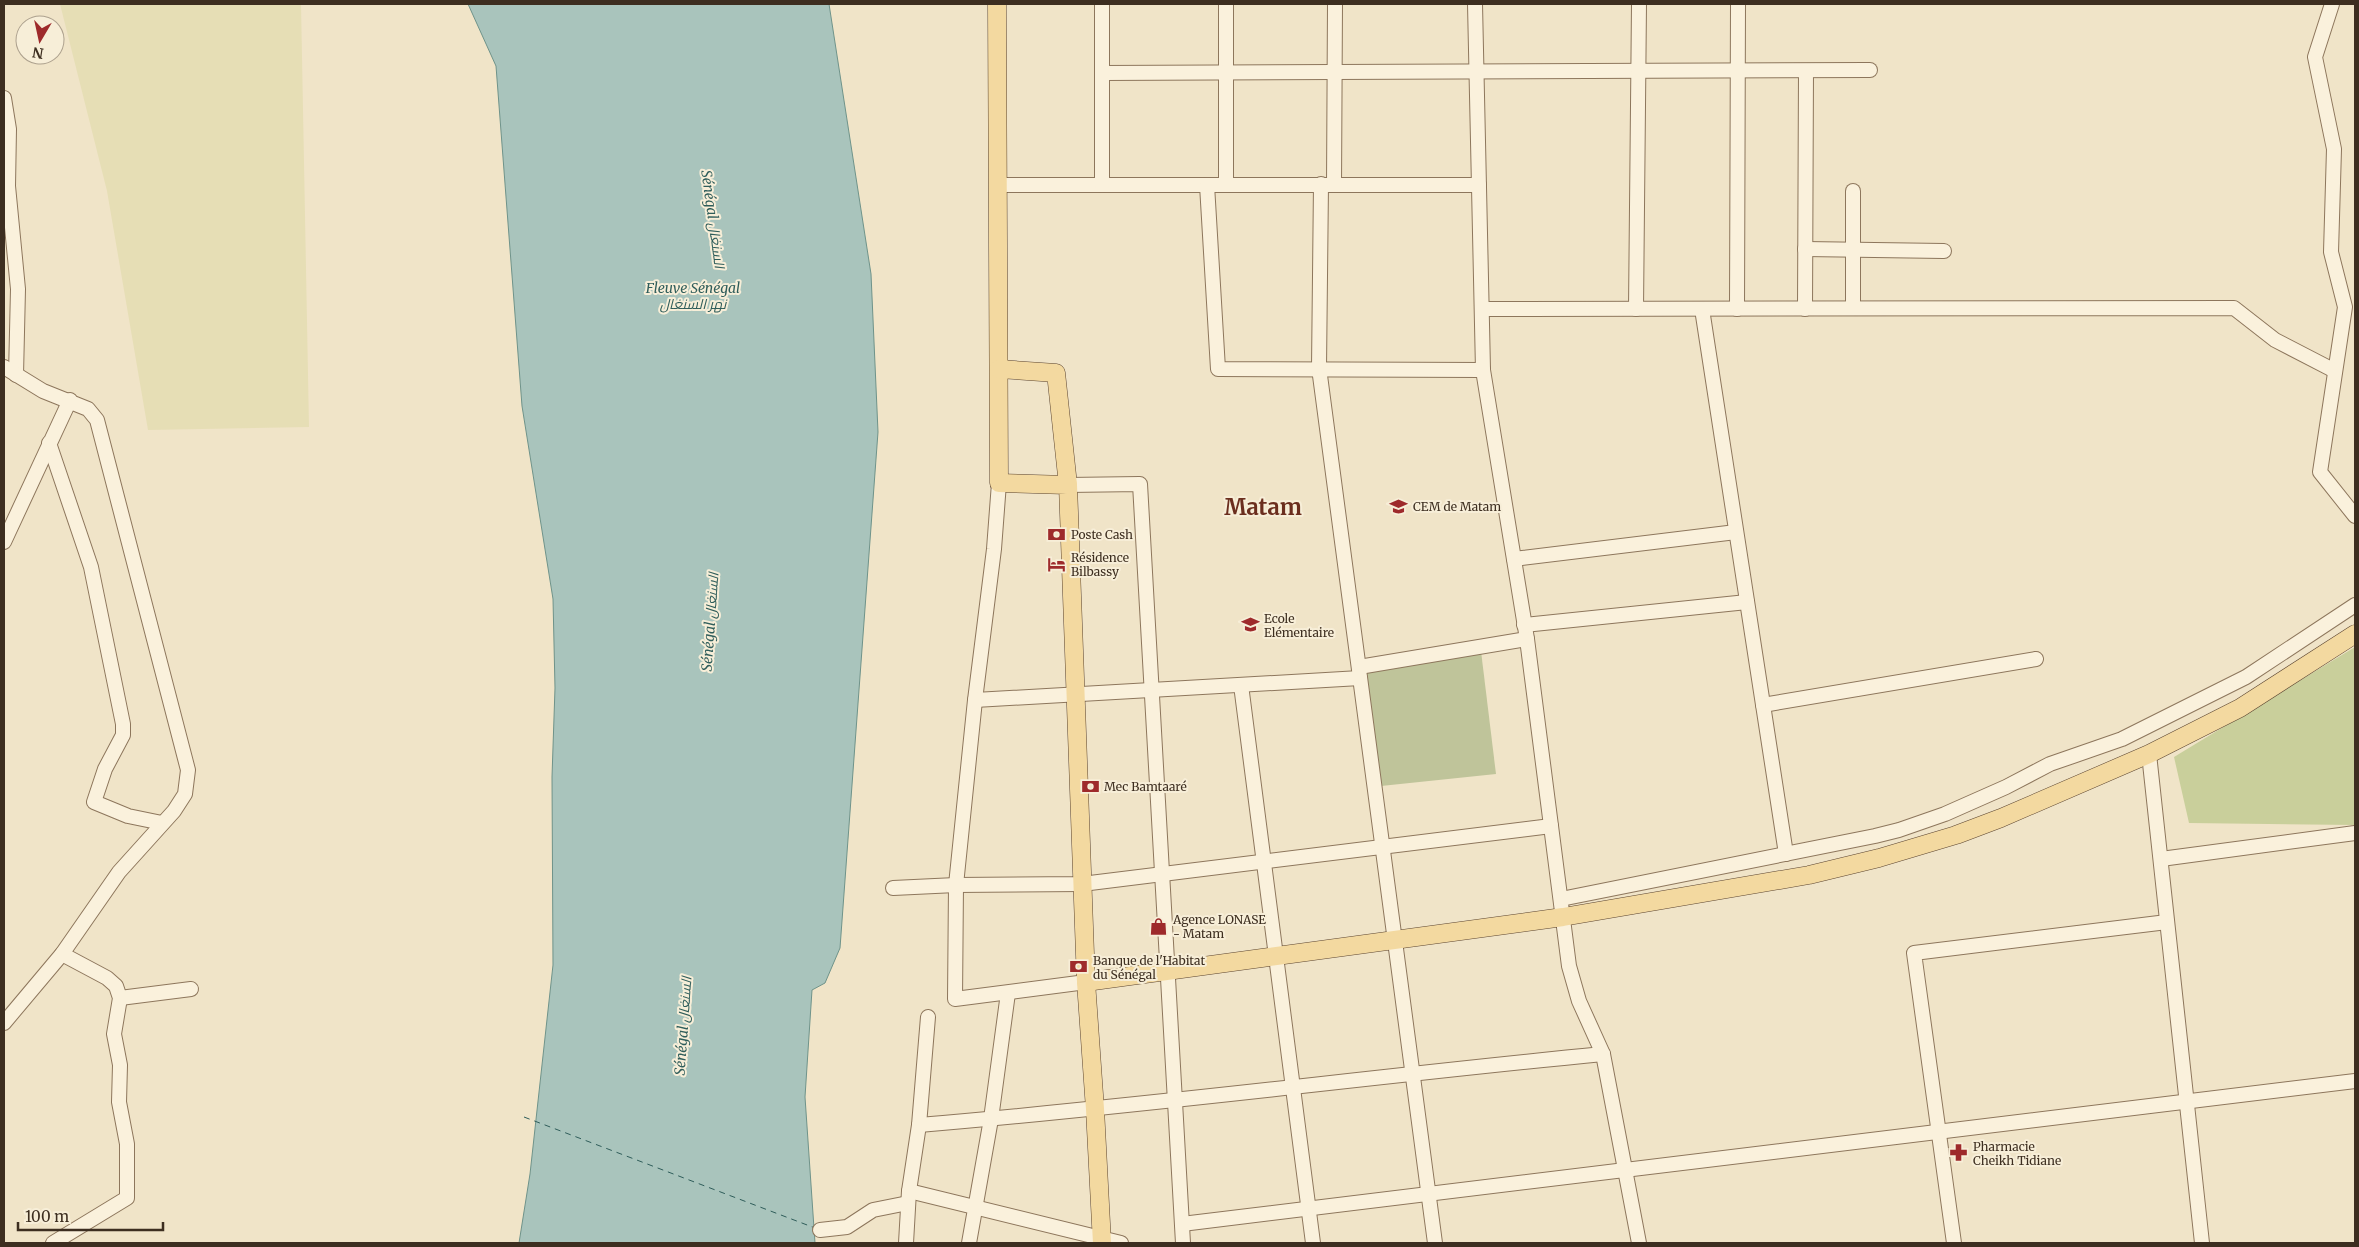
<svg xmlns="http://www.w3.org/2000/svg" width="2359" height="1247" font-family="Merriweather,Cairo,serif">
<rect width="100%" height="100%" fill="#f0e4c8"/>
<path fill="#e6deb5" d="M60,4H301L309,427L148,430L107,191Z"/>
<path fill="#c9cf9b" d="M2355,647V825L2189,823L2174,757Z"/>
<path fill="#bfc49a" d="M1481,651L1496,774L1381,786L1365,669Z"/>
<path fill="#a9c4bc" stroke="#6f938a" d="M468,4H829L871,274L878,432L840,948L825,983L812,990L805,1097L815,1243H519L530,1174L553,965L552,777L555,688L553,599L522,406L496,66Z"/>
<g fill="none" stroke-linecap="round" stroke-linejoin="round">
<path stroke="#2f5d5a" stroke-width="1" stroke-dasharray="6 5" stroke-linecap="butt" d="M524,1117L815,1228"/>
<defs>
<g id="minor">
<path d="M1226,4V185"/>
<path d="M1475,4L1483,370L1527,639L1569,966L1579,1001L1603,1054L1639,1243"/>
<path d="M2332,4L2315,57L2334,149L2331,252L2345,307L2320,472L2355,516"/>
<path d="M1102,73L1870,70"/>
<path d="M4,98L9,129L8,186L18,289L16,375"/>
<path d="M1321,184L1319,368L1435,1243"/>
<path d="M998,185H1479"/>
<path d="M1102,185V4"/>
<path d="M1207,185L1218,369L1483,370"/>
<path d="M1334,185L1335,4"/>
<path d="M1853,191V308"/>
<path d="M1805,249L1944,251"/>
<path d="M1482,309L2234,308L2275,340L2335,371"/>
<path d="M1636,309L1639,4"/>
<path d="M1702,309L1786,854"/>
<path d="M1737,309L1738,4"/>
<path d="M1805,309L1806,71"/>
<path d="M4,367L43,391L88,409L97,420L188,770L185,794L174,811L119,872L62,954L4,1023"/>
<path d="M49,443L91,567L123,724V735L105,769L94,802L128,816L162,823"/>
<path d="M999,483L994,549L975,700L956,885L955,999L1086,982"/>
<path d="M1068,485L1140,484L1183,1243"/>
<path d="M4,542L70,400"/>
<path d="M1514,559L1736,532"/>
<path d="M1524,625L1747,602"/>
<path d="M1359,667L1527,639"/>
<path d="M1241,685L1313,1243"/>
<path d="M975,700L1360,678"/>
<path d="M1763,705L2036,659"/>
<path d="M2149,754L2202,1243"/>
<path d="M2161,859L2355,833"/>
<path d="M893,888L956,885L1082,884L1551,826"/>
<path d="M1561,899L1875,836L1899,830L1945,814L2006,787L2050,764L2122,739L2246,677L2355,605"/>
<path d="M120,998L191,989"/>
<path d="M919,1125C1147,1106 1375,1076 1603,1054"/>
<path d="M909,1191L1121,1243"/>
<path d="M1182,1224L2355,1081"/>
<path d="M820,1230L847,1227L873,1210L908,1203"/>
<path d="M53,1243L127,1198V1144L119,1102L120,1065L114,1034L120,998L116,986L107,978L62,954"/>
<path d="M906,1243L909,1191L919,1125L928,1017"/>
<path d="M969,1243L991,1119L1008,993"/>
<path d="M1954,1243L1914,953L2167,922"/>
</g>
<g id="major">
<path d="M997,4L999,483L1068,485L1086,982L1095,1109L1102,1243"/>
<path d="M999,369L1056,373L1068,485"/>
<path d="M1086,982L1563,917L1809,875L1879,858L1956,835L2001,818L2149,754L2240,708L2355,634"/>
</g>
</defs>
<use href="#minor" stroke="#8d765c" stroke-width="16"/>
<use href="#major" stroke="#5b4430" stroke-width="19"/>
<use href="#minor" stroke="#faf1dc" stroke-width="14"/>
<use href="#major" stroke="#f3d9a0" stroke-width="18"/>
</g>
<defs>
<symbol id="school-bare" viewBox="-9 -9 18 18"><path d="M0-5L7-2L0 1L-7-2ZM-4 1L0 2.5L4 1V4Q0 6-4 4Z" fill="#9e2a2b" stroke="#f7eed8" stroke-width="2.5" paint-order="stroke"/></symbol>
<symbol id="bank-bare" viewBox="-9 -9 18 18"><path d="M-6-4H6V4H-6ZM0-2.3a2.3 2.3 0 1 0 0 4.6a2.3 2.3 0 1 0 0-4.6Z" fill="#9e2a2b" stroke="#f7eed8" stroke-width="2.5" paint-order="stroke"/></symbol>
<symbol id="hotel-bare" viewBox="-9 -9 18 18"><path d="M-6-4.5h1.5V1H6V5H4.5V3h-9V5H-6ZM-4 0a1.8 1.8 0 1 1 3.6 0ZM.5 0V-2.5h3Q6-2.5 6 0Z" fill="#9e2a2b" stroke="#f7eed8" stroke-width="2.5" paint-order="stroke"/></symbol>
<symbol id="shop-bare" viewBox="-9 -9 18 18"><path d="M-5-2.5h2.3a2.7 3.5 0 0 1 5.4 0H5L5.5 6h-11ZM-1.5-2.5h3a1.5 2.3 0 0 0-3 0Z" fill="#9e2a2b" stroke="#f7eed8" stroke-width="2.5" paint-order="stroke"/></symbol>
<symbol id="pharmacy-bare" viewBox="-9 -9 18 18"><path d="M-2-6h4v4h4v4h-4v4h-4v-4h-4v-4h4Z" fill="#9e2a2b" stroke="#f7eed8" stroke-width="2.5" paint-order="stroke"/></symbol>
</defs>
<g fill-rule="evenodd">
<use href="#school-bare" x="1386" y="494" width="25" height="25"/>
<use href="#bank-bare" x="1044" y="522" width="25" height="25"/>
<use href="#hotel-bare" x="1044" y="552" width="25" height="25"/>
<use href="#school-bare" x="1238" y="612" width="25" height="25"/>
<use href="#bank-bare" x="1078" y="774" width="25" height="25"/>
<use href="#shop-bare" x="1146" y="914" width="25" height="25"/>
<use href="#bank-bare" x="1066" y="954" width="25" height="25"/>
<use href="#pharmacy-bare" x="1946" y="1140" width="25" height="25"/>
</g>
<g text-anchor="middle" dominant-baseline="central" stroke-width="4" stroke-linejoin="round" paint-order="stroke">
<g font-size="12" fill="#3d2e20" stroke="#f7eed8" text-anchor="start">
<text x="1413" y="506">CEM de Matam</text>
<text x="1071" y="534">Poste Cash</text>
<text x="1071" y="557">Résidence<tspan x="1071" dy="14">Bilbassy</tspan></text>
<text x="1264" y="618">Ecole<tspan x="1264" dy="14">Elémentaire</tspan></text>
<text x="1104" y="786">Mec Bamtaaré</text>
<text x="1173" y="919">Agence LONASE<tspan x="1173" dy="14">- Matam</tspan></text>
<text x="1093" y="960">Banque de l'Habitat<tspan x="1093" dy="14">du Sénégal</tspan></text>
<text x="1973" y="1146">Pharmacie<tspan x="1973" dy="14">Cheikh Tidiane</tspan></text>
</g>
<g font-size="14" font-style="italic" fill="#2f5d5a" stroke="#f7eed8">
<text transform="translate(713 219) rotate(82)">Sénégal السنغال</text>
<text x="693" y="288">Fleuve Sénégal<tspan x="693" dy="16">نهر السنغال</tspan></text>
<text transform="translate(710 622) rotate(-86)">Sénégal السنغال</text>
<text transform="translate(683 1026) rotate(-86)">Sénégal السنغال</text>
</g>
<g font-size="22" font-weight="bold" fill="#6b2e1e" stroke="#f7eed8">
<text x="1263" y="507">Matam</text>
</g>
</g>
<rect width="2359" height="1247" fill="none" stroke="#3d2e20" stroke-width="10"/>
<g transform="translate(40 40) rotate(189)"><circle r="24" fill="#f7eed8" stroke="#ada18e"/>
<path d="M0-4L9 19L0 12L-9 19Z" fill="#9e2a2b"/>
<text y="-8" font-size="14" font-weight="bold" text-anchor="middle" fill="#3d2e20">N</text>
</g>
<path d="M18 1222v8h145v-8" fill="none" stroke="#3d2e20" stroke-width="2.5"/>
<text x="25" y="1222" font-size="15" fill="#3d2e20" stroke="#f7eed8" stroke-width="4" paint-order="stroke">100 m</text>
</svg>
